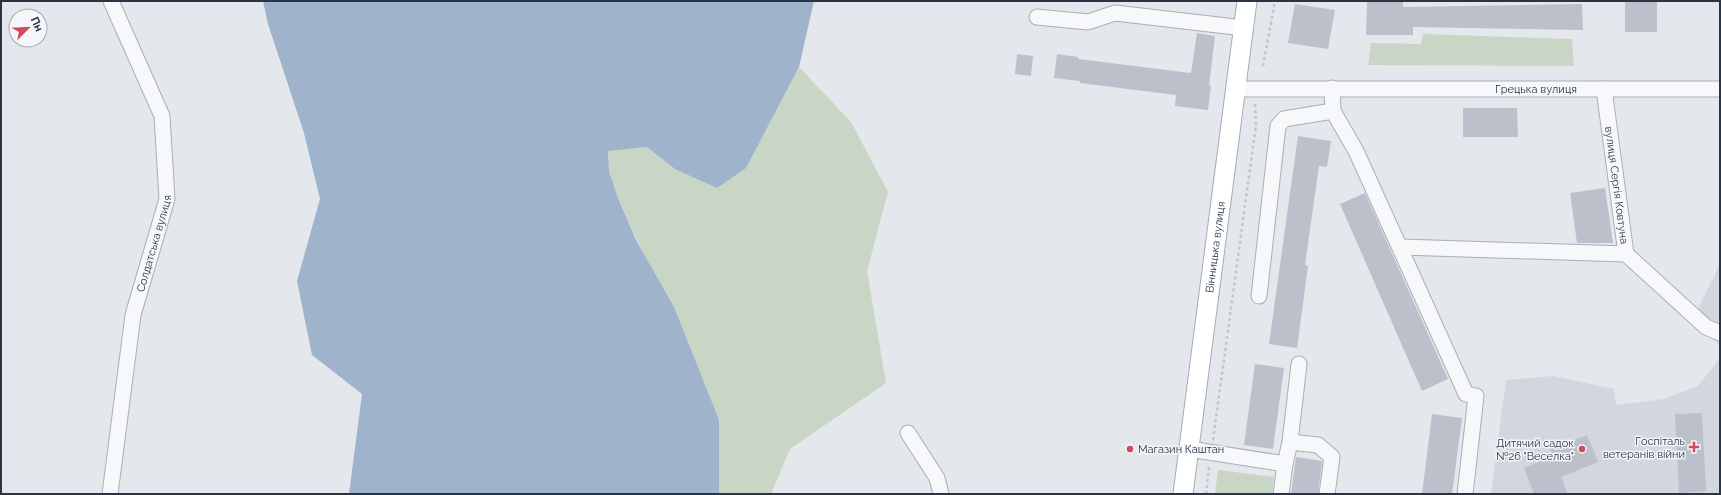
<svg xmlns="http://www.w3.org/2000/svg" width="1721" height="495" font-family="Raleway,sans-serif">
<rect width="100%" height="100%" fill="#e4e7ec"/>
<g fill="#d2d6de">
<path d="M1720,264V345L1701,330L1710,321L1698,309Z"/>
<path d="M1720,358V494H1491L1506,380L1553,376L1614,389L1616,405L1664,399L1698,386Z"/>
</g>
<g fill="#c9d6c5">
<path d="M1423,34L1572,39L1574,66L1368,65L1371,43L1421,44Z"/>
<path d="M799,67L851,122L888,192L867,271L886,383L790,449L771,494H719V420L618,198L609,171L608,150L647,147L746,168Z"/>
<path d="M1218,470L1274,477L1272,494H1215Z"/>
</g>
<path fill="#9fb4cc" d="M263,1H814L799,67L746,168L717,188L675,169L647,147L608,151L609,171L618,198L637,242L674,307L719,420V494H349L362,394L312,355L297,281L320,199L304,133L268,24Z"/>
<g fill="#bbc0ca">
<path d="M1367,1H1403V7L1582,4L1583,30L1413,27V35H1366Z"/>
<rect x="1625" y="1" width="32" height="31"/>
<path d="M1295,4L1335,10L1328,49L1288,43Z"/>
<path d="M1197,33L1215,36L1209,86H1211L1208,110L1175,106L1176,95L1080,83V81L1054,78L1057,54L1078,57V59L1191,73Z"/>
<path d="M1017,54L1033,56L1031,76L1015,74Z"/>
<path d="M1463,108H1517L1518,137H1463Z"/>
<path d="M1298,136L1331,141L1327,167L1319,166L1305,265L1308,266L1297,348L1269,344Z"/>
<path d="M1605,188L1613,243H1577L1570,193Z"/>
<path d="M1365,193L1448,379L1422,391L1340,204Z"/>
<path d="M1255,364L1284,368L1273,449L1244,445Z"/>
<path d="M1702,413L1706,491L1679,493L1675,414Z"/>
<path d="M1432,414L1462,418L1452,494H1422Z"/>
<path d="M1587,435L1598,462L1561,477L1568,494H1534L1524,468L1553,456L1550,449Z"/>
<path d="M1296,457L1322,461L1318,494H1291Z"/>
</g>
<g fill="none" stroke-linecap="round" stroke-linejoin="round">
<defs>
<g id="minor">
<path d="M1037,17L1088,22L1115,13L1244,28"/>
<path d="M1332,88L1333,111L1356,151L1466,394L1476,396L1465,494"/>
<path id="s1" d="M1235,89H1720"/>
<path id="s2" d="M1604,89L1626,254L1706,327L1720,333"/>
<path d="M1401,247L1626,254"/>
<path d="M1259,296L1278,126L1284,119L1333,111"/>
<path d="M908,433L937,478L941,494"/>
<path d="M1290,442L1318,445L1332,457L1327,494"/>
<path d="M1189,449L1285,464L1290,442L1299,364"/>
<path id="s3" d="M110,494L133,315L167,199L162,116L111,1"/>
<path d="M1281,494L1285,464"/>
</g>
<g id="major">
<path id="s4" d="M1183,494L1247,1"/>
</g>
</defs>
<use href="#minor" stroke="#a9aeb7" stroke-width="17"/>
<use href="#major" stroke="#a3abb8" stroke-width="21"/>
<g stroke="#c2c5cb" stroke-width="2.5" stroke-dasharray="3 3" stroke-linecap="butt">
<path d="M1263,66L1275,1"/>
<path d="M1213,440L1256,125L1255,104"/>
<path d="M1206,494L1209,467"/>
</g>
<use href="#minor" stroke="#f7f8fa" stroke-width="15"/>
<use href="#major" stroke="#fff" stroke-width="19"/>
</g>
<g fill="#d1495b" stroke="#f4f6f9" stroke-width="1.5">
<path d="M1692 441h4v4h4v4h-4v4h-4v-4h-4v-4h4z"/>
<circle cx="1130" cy="449" r="4"/>
<circle cx="1582" cy="449" r="4"/>
</g>
<g text-anchor="middle" dominant-baseline="central" stroke-width="3" stroke-linejoin="round" paint-order="stroke">
<g font-size="11" fill="#2b3445" stroke="#f4f6f9">
<text stroke="none"><textPath href="#s1" startOffset="301">Грецька вулиця</textPath></text>
<text stroke="none"><textPath href="#s2" startOffset="97">вулиця Сергія Ковтуна</textPath></text>
<text stroke="none"><textPath href="#s3" startOffset="255">Солдатська вулиця</textPath></text>
<text stroke="none"><textPath href="#s4" startOffset="249">Вінницька вулиця</textPath></text>
</g>
<g font-size="11" fill="#2b3445" stroke="#f4f6f9" text-anchor="end">
<text x="1685" y="441">Госпіталь<tspan x="1685" dy="13">ветеранів війни</tspan></text>
<text x="1574" y="443">Дитячий садок<tspan x="1574" dy="13">№26 "Веселка"</tspan></text>
<text x="1138" y="449" text-anchor="start">Магазин Каштан</text>
</g>
</g>
<rect width="1721" height="495" fill="none" stroke="#2b3445" stroke-width="4"/>
<g transform="translate(28 28) rotate(66)"><circle r="19" fill="#f4f6f9" stroke="#a4a8b1"/>
<path d="M0-3L7 15L0 10L-7 15Z" fill="#d1495b"/>
<text y="-6" font-size="11" font-weight="bold" text-anchor="middle" fill="#2b3445">Пн</text>
</g>
</svg>
